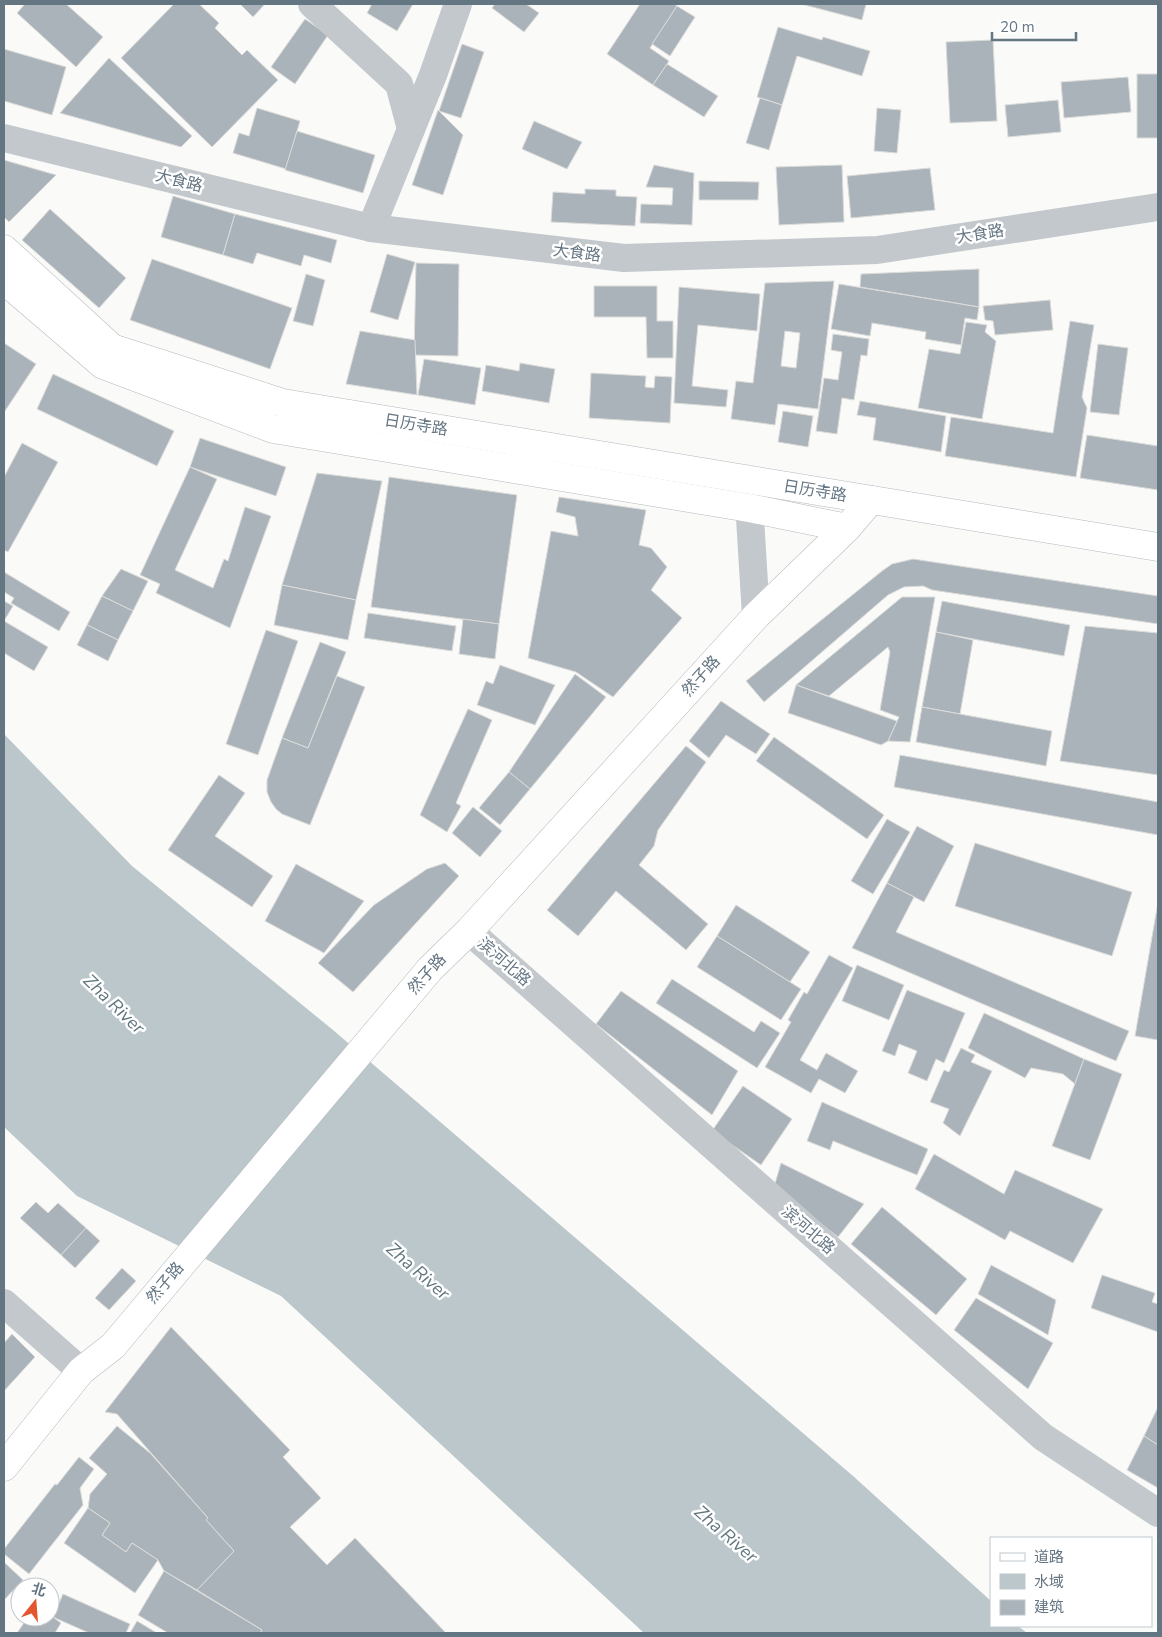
<svg xmlns="http://www.w3.org/2000/svg" width="1162" height="1637" font-family="'Nunito Sans','Noto Sans SC',sans-serif">
<rect width="100%" height="100%" fill="#fafaf8"/>
<path fill="#bbc7cb" d="M4,734L132,866L333,1030L853,1476L991,1601V1626H1018L1027,1633H644L281,1296L77,1196L4,1127Z"/>
<g fill="#aab3b9" stroke="#dcdcda" fill-rule="evenodd">
<path d="M25,4H66L103,37L76,67L17,13Z"/>
<path d="M174,4H199L219,23L215,28L242,55L247,50L278,80L212,147L121,58Z"/>
<path d="M240,4H265L253,17Z"/>
<path d="M372,4H413L397,31L367,13Z"/>
<path d="M495,4H526L539,13L524,32L492,8Z"/>
<path d="M640,4H674L677,6L650,48L669,61L653,85L607,54Z"/>
<path d="M801,4H866L862,20Z"/>
<path d="M677,6L695,17L670,56L652,44Z"/>
<path d="M305,19L328,35L295,84L271,67Z"/>
<path d="M778,27L822,40L823,37L870,51L862,76L797,56L782,105L757,97Z"/>
<path d="M993,40L997,121L950,123L946,42Z"/>
<path d="M462,44L484,52L461,118L439,111Z"/>
<path d="M4,49L66,67L52,115L4,101Z"/>
<path d="M109,58L192,136L181,147L60,113Z"/>
<path d="M667,64L718,96L704,117L653,85Z"/>
<rect x="1137" y="74" width="21" height="64"/>
<path d="M1128,77L1131,112L1064,118L1061,82Z"/>
<path d="M760,98L782,105L769,150L746,143Z"/>
<path d="M1058,100L1061,132L1008,137L1005,105Z"/>
<path d="M257,108L300,121L286,169L233,153L239,133L249,136Z"/>
<path d="M877,108L901,110L897,153L874,151Z"/>
<path d="M438,110L463,135L443,195L412,185Z"/>
<path d="M534,121L582,142L567,169L522,149Z"/>
<path d="M297,131L375,155L363,193L285,170Z"/>
<path d="M4,160L56,175L9,222L4,217Z"/>
<path d="M654,165L694,173L692,225L640,223L641,204L672,205L673,188L646,187Z"/>
<path d="M842,165L844,222L779,225L776,167Z"/>
<path d="M930,168L935,210L851,218L847,176Z"/>
<path d="M699,181L759,182L758,200H699Z"/>
<path d="M585,189L616,190V196L637,197L635,226L551,222L553,192L585,194Z"/>
<path d="M173,196L235,214L223,255L161,237Z"/>
<path d="M50,209L126,278L99,308L22,240Z"/>
<path d="M235,214L337,240L331,263L304,255L301,266L257,253L253,264L223,255Z"/>
<path d="M387,254L415,262L398,320L370,312Z"/>
<path d="M152,259L292,308L270,369L130,320Z"/>
<path d="M416,263L459,264L458,356L414,355Z"/>
<path d="M979,269V307L860,287L861,274Z"/>
<path d="M306,274L325,280L313,326L293,321Z"/>
<path d="M834,281L818,409L778,404L775,425L731,419L736,381L753,383L765,283ZM785,331L800,333L796,368L781,366Z"/>
<path d="M839,284L979,307L977,320L965,318L961,345L925,339L926,332L872,323L870,336L831,329Z"/>
<path d="M594,286H657V321H673V358H647L646,317H594Z"/>
<path d="M679,287L760,294L757,331L698,325L692,386L728,390L726,407L674,403Z"/>
<path d="M1050,300L1053,330L995,335L993,321L985,320L983,306Z"/>
<path d="M1070,321L1094,325L1082,397L1087,408L1076,477L945,456L951,417L1053,433Z"/>
<path d="M966,322L987,325L985,332L996,341L982,419L918,408L929,349L960,354Z"/>
<path d="M360,331L415,340L417,395L346,384Z"/>
<path d="M833,334L869,339L867,356L861,355L854,400L842,398L837,434L816,431L824,378L838,380L842,352L831,350Z"/>
<path d="M4,343L36,364L5,411L4,410Z"/>
<path d="M1098,344L1128,348L1119,415L1090,412Z"/>
<path d="M424,359L481,368L475,405L418,395Z"/>
<path d="M520,363L555,369L549,403L482,391L486,365L519,371Z"/>
<path d="M591,373L646,376L645,387L654,388L655,376L672,377L670,423L589,418Z"/>
<path d="M53,374L174,431L157,466L37,409Z"/>
<path d="M860,401L946,416L941,452L873,440L876,418L857,415Z"/>
<path d="M783,411L813,416L808,447L778,442Z"/>
<path d="M1087,435L1158,446V490L1080,478Z"/>
<path d="M200,438L286,467L276,496L190,467Z"/>
<path d="M22,443L58,462L8,552L4,550V477Z"/>
<path d="M190,467L217,479L175,570L213,588L224,559L228,561L245,507L271,516L230,628L156,593L160,584L140,575Z"/>
<path d="M317,473L382,481L356,600L282,585Z"/>
<path d="M389,477L517,495L499,624L371,607Z"/>
<path d="M559,497L646,510L639,545L651,548L667,567L651,590L682,618L613,697L576,672L528,658L551,531L578,536L575,517L556,512Z"/>
<path d="M913,559L1158,596V624L932,590L923,586L904,587L888,595L764,702L746,681L882,571L892,564Z"/>
<path d="M121,569L148,581L133,611L102,596Z"/>
<path d="M4,572L70,612L59,631L11,603L14,598L4,592Z"/>
<path d="M282,585L356,600L348,640L274,625Z"/>
<path d="M102,596L133,611L118,640L87,625Z"/>
<path d="M902,597H935L910,742L888,741L899,717L880,710L890,652L888,647L829,696L796,685Z"/>
<path d="M4,601L13,606L4,621L48,647L34,671L4,653Z"/>
<path d="M942,601L1070,625L1064,656L936,632Z"/>
<path d="M368,613L456,626L452,651L364,638Z"/>
<path d="M463,619L499,624L495,659L459,654Z"/>
<path d="M87,625L118,640L108,661L77,645Z"/>
<path d="M1085,626L1158,633V775L1060,761Z"/>
<path d="M266,630L298,641L258,755L226,744Z"/>
<path d="M936,632L973,640L960,714L922,707Z"/>
<path d="M320,642L346,652L308,748L282,738Z"/>
<path d="M500,665L555,685L535,725L477,705L486,681L493,684Z"/>
<path d="M575,674L606,697L530,789L509,772Z"/>
<path d="M337,676L365,687L310,825L282,814L276,809L271,802L267,792V780L282,738L308,748Z"/>
<path d="M796,685L897,721L888,741L881,745L788,713Z"/>
<path d="M721,701L770,734L756,754L726,735L709,758L689,741Z"/>
<path d="M922,707L1052,731L1046,766L916,742Z"/>
<path d="M468,709L492,720L456,803L461,806L447,832L420,815Z"/>
<path d="M774,737L884,815L867,839L756,761Z"/>
<path d="M686,746L706,762L658,830L654,846L639,865L708,924L686,950L616,891L578,936L547,910Z"/>
<path d="M900,755L1158,802V835L894,787Z"/>
<path d="M509,772L530,789L500,825L479,808Z"/>
<path d="M219,775L245,793L215,836L273,876L252,907L168,850Z"/>
<path d="M473,807L502,831L480,857L452,833Z"/>
<path d="M887,819L910,832L873,894L851,881Z"/>
<path d="M917,826L954,846L924,902L887,883Z"/>
<path d="M975,843L1132,892L1112,956L955,906Z"/>
<path d="M445,863L459,876L353,992L318,963L374,905L427,869Z"/>
<path d="M296,864L364,901L324,953L265,921Z"/>
<path d="M887,883L914,897L896,932L1129,1031L1116,1061L852,948Z"/>
<path d="M1158,902V1040L1135,1036Z"/>
<path d="M736,905L810,952L790,982L717,936Z"/>
<path d="M717,936L801,989L781,1020L697,967Z"/>
<path d="M829,955L853,968L800,1060L817,1070L826,1053L858,1071L845,1093L819,1079L811,1093L765,1067L791,1022L788,1020L804,992L807,994Z"/>
<path d="M857,965L904,985L889,1020L842,1001Z"/>
<path d="M672,979L754,1032L761,1021L780,1033L757,1068L656,1003Z"/>
<path d="M907,990L965,1013L944,1063L936,1059L927,1081L908,1073L917,1051L899,1044L895,1056L882,1051Z"/>
<path d="M621,991L738,1071L712,1115L596,1024Z"/>
<path d="M984,1013L1084,1059L1075,1084L1063,1074L1031,1068L1025,1078L968,1048Z"/>
<path d="M961,1048L975,1055L971,1062L992,1071L960,1136L943,1123L949,1109L930,1102L944,1070L949,1072Z"/>
<path d="M1084,1059L1122,1074L1090,1160L1052,1146Z"/>
<path d="M743,1086L792,1119L761,1165L712,1131Z"/>
<path d="M822,1102L928,1149L917,1175L833,1141L830,1150L807,1141Z"/>
<path d="M934,1154L1004,1194L1015,1170L1103,1209L1073,1263L1010,1231L1005,1240L915,1189Z"/>
<path d="M781,1163L864,1204L838,1237L774,1187Z"/>
<path d="M36,1202L48,1213L58,1203L86,1228L61,1255L20,1218Z"/>
<path d="M882,1207L967,1279L936,1315L851,1244Z"/>
<path d="M86,1228L100,1241L75,1268L61,1255Z"/>
<path d="M991,1265L1056,1300L1048,1335L978,1294Z"/>
<path d="M122,1268L136,1281L109,1310L95,1298Z"/>
<path d="M1102,1275L1155,1293L1152,1302L1158,1304V1332L1091,1308Z"/>
<path d="M976,1298L1053,1343L1028,1389L954,1330Z"/>
<path d="M171,1327L290,1450L283,1457L321,1498L290,1527L327,1565L355,1538L446,1633H260L262,1630L197,1590L234,1551L206,1520L208,1518L117,1414L105,1412Z"/>
<path d="M12,1334L35,1357L4,1391V1343Z"/>
<path d="M1158,1407V1445L1144,1436Z"/>
<path d="M117,1426L150,1453L208,1518L206,1520L234,1551L197,1590L164,1571L158,1560L132,1543L126,1552L102,1535L110,1523L88,1508L90,1494L107,1474L89,1458Z"/>
<path d="M1144,1436L1158,1445V1488L1127,1470Z"/>
<path d="M79,1457L94,1469L80,1488L83,1505L29,1574L4,1554V1549L55,1484L57,1485Z"/>
<path d="M88,1508L110,1523L102,1535L126,1552L132,1543L158,1560L135,1593L64,1543Z"/>
<path d="M4,1562L23,1580L4,1600Z"/>
<path d="M164,1571L262,1630L260,1633H168L138,1615Z"/>
<path d="M63,1594L130,1624L126,1633H89L53,1617Z"/>
<path d="M50,1615L61,1623L55,1633H17L28,1617H50Z"/>
<path d="M137,1621L157,1633H130Z"/>
</g>
<g fill="none" stroke-linecap="round" stroke-linejoin="round">
<defs>
<path id="major" d="M4,1467L81,1371L113,1346L430,969L469,931L756,616L847,528L871,500"/>
<g id="highway">
<path d="M4,249L112,348L283,403L1158,547"/>
<path d="M4,280L103,365L273,429L749,508L847,528"/>
</g>
</defs>
<use href="#major" stroke="#b5babe" stroke-width="29"/>
<use href="#highway" stroke="#b4b9bd" stroke-width="29"/>
<g stroke="#c3c8cc" stroke-width="28">
<path d="M312,4L399,84L411,129"/>
<path d="M4,138L371,228L624,258L877,250L1158,207"/>
<path d="M371,228L433,75L458,4"/>
<path d="M748,485L756,616"/>
<path d="M469,931L1043,1437L1158,1513"/>
<path d="M4,1303L81,1371"/>
</g>
<use href="#major" stroke="#fff" stroke-width="28"/>
<use href="#highway" stroke="#fff" stroke-width="28"/>
</g>
<g text-anchor="middle" dominant-baseline="central" stroke-width="5" stroke-linejoin="round" paint-order="stroke">
<g font-size="16" fill="#657683" stroke="#fff">
<text transform="translate(179 181) rotate(14)">大食路</text>
<text transform="translate(980 234) rotate(-9)">大食路</text>
<text transform="translate(577 253) rotate(7)">大食路</text>
<text transform="translate(416 425) rotate(9)">日历寺路</text>
<text transform="translate(815 491) rotate(9)">日历寺路</text>
<text transform="translate(701 676) rotate(-48)">然子路</text>
<text transform="translate(504 962) rotate(41)">滨河北路</text>
<text transform="translate(427 974) rotate(-48)">然子路</text>
<text transform="translate(808 1230) rotate(41)">滨河北路</text>
<text transform="translate(165 1283) rotate(-50)">然子路</text>
</g>
<g font-size="18" font-style="italic" fill="#60757c" stroke="#fff">
<text transform="translate(114 1004) rotate(44)">Zha River</text>
<text transform="translate(418 1271) rotate(41)">Zha River</text>
<text transform="translate(726 1534) rotate(41)">Zha River</text>
</g>
</g>
<rect width="1162" height="1637" fill="none" stroke="#657683" stroke-width="10"/>
<rect x="990" y="1537" width="162" height="90" fill="#ffffff" stroke="#c1c8cd"/>
<rect x="1000" y="1553" width="25" height="8" fill="#ffffff" stroke="#c1c8cd"/>
<text x="1034" y="1562" font-size="15" fill="#657683">道路</text>
<rect x="1000" y="1574" width="25" height="15" fill="#bbc7cb" stroke="#c1c8cd"/>
<text x="1034" y="1587" font-size="15" fill="#657683">水域</text>
<rect x="1000" y="1600" width="25" height="15" fill="#aab3b9" stroke="#c1c8cd"/>
<text x="1034" y="1612" font-size="15" fill="#657683">建筑</text>
<g transform="translate(35 1602) rotate(17)"><circle r="24" fill="#ffffff" stroke="#c1c8cd"/>
<path d="M0-4L9 19L0 12L-9 19Z" fill="#e4572e"/>
<text y="-8" font-size="14" font-weight="bold" text-anchor="middle" fill="#657683">北</text>
</g>
<path d="M992 32v8h84v-8" fill="none" stroke="#657683" stroke-width="2.5"/>
<text x="1000" y="32" font-size="15" fill="#657683" stroke="#ffffff" stroke-width="4" paint-order="stroke">20 m</text>
</svg>
